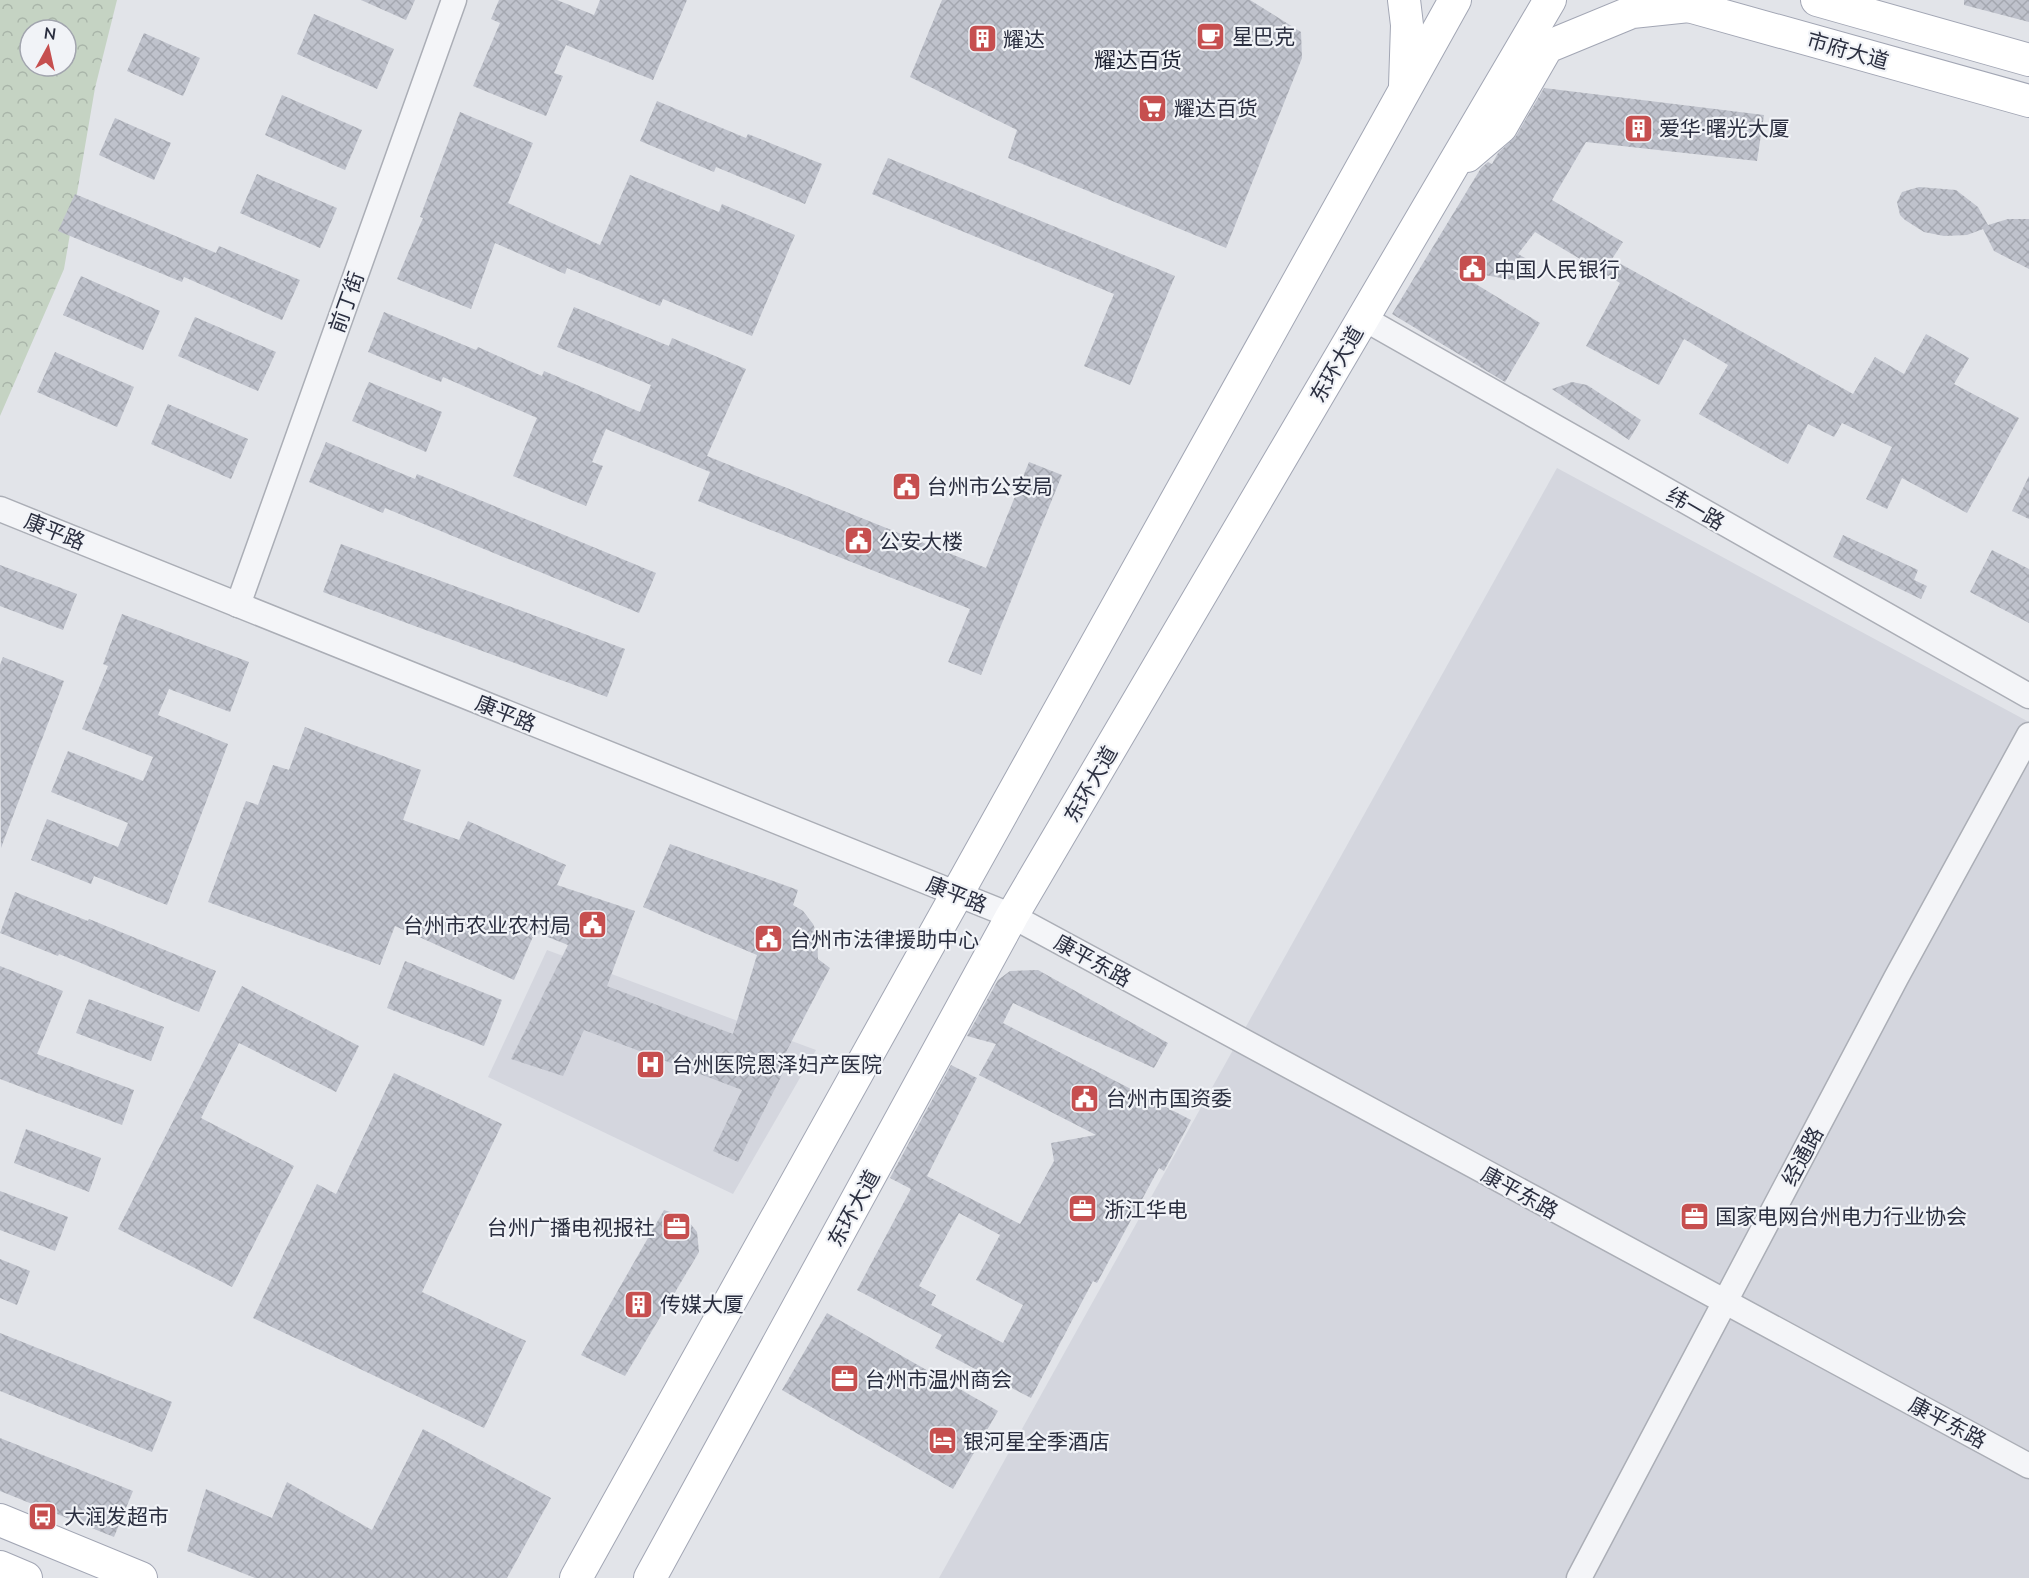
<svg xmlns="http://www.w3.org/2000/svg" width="2029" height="1578" font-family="Mulish,'Noto Sans SC',sans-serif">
<defs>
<pattern id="forest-crowns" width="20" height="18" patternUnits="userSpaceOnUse" patternTransform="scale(1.5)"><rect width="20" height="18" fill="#c5d3c3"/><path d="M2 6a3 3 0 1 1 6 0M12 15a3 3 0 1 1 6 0" fill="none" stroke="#a9b5a9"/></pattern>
<pattern id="building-cross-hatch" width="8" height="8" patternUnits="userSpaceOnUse" patternTransform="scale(1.5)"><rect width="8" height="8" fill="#bfc2cc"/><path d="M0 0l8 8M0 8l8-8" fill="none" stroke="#a4a7b0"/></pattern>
</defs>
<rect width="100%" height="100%" fill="#e2e4e9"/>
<g fill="#d4d6de">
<path d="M1557,468L2029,722V1578H939Z"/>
<path d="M547,950L816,1050L733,1194L488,1077Z"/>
</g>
<path fill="url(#forest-crowns)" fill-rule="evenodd" d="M0,0H117L95,88L64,269L0,416ZM30,30H66V66H30Z"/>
<g fill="url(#building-cross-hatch)" fill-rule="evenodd">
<path d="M361,0H415L406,20Z"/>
<path d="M499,0H557L594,15L600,0H687L653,80L566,45L554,73L563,76L546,116L473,86L500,23L491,19Z"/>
<path d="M942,0H1250L1301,32L1302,58L1226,248L1008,158L1017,130L910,77Z"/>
<path d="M1964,0H2029V22L1964,5Z"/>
<path d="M314,14L394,49L377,89L297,54Z"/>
<path d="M144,33L200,58L183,96L127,71Z"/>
<path d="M1544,88L1764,115L1757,161L1586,142L1552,200L1623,242L1612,259L1853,394L1875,357L1904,374L1926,334L1969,358L1954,384L2019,418L1967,513L1902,478L1887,509L1866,499L1892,447L1842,423L1834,437L1808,424L1788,464L1699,414L1728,365L1684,339L1659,385L1586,346L1620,283L1535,232L1518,254L1527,259L1528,265L1527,273L1518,281L1451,269L1540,323L1505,382L1392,314L1481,168L1488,162L1492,164L1498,153L1516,136Z"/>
<path d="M282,95L362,130L345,170L265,135Z"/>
<path d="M657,101L746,138L748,134L822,164L805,204L716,167L714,172L640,141Z"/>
<path d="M460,112L533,143L508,203L600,245L630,175L719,212L722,204L795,235L752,336L663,299L660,306L567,268L565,274L495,243L471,309L397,279L423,218L420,217Z"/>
<path d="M115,118L171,143L154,180L99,155Z"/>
<path d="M888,158L1175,276L1130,385L1084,366L1114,294L872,194Z"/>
<path d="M257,174L337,208L320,248L240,213Z"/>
<path d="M1919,187L1956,190L1978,207L1988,225L2008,219H2029V269L1994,251L1983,229L1967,235L1944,236L1924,232L1905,220L1900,215L1897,202L1902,192Z"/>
<path d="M75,194L216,253L219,246L300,280L282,320L184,277L182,282L58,231Z"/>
<path d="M81,276L160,311L143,350L63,315Z"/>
<path d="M574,307L669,346L672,338L746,369L707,456L986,568L1029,462L1062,475L981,675L948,662L970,609L698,501L710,472L606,429L592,462L603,466L586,506L513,476L537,418L443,377L441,382L368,352L384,312L476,350L478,347L542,376L544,371L640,412L651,385L557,347Z"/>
<path d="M195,317L276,352L258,391L178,356Z"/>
<path d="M55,352L134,387L117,427L37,392Z"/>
<path d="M369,382L442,412L426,452L352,421Z"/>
<path d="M1572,382L1587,385L1641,420L1629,440L1552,389Z"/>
<path d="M168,404L248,439L231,479L151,444Z"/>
<path d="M326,442L415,479L417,474L656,573L639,613L385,508L383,513L309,482Z"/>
<path d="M2029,476V519L2012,511Z"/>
<path d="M1843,535L1918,570L1914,580L1927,586L1921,599L1833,557Z"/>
<path d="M341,544L625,649L607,697L323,592Z"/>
<path d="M1992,550L2029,569V623L1970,592Z"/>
<path d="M0,565L77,594L63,630L0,606Z"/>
<path d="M122,614L249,662L230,712L169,689L158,715L228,744L167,905L94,876L91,884L31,860L47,819L118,847L128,823L51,792L68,751L143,781L153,757L82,729L108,666L103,664Z"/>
<path d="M3,657L64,681L1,848L0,665Z"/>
<path d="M305,727L421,770L403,820L459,840L468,821L566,865L557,885L635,911L607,986L733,1034L757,955L643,907L670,844L798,890L793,905L803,911L813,924L817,933L818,959L830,968L785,1054L791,1057L738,1162L713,1151L742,1090L584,1030L563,1076L511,1059L568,945L535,932L514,980L395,926L380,965L208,902L246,801L258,805L273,765L289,770Z"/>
<path d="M15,892L88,921L89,919L216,971L199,1012L59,954L58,956L0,933Z"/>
<path d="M405,961L502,1000L484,1046L387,1008Z"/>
<path d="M0,966L63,991L37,1054L134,1090L122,1125L0,1079Z"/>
<path d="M1038,970L1168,1043L1154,1068L1013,1003L1003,1023L1191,1120L1164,1171L1159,1168L1097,1283L1093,1281L1031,1398L935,1348L942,1335L857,1290L911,1189L890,1178L951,1065L977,1078L927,1176L1020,1224L1054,1161L1051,1143L1096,1135L979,1075L996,1044L967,1036L998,980L1010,971ZM959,1213L1000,1235L976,1280L1023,1305L1003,1343L931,1305L936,1295L919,1286Z"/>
<path d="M242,986L359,1046L336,1092L239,1043L201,1118L294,1166L232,1287L118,1229Z"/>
<path d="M89,999L164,1027L151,1061L76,1033Z"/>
<path d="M394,1073L502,1124L422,1292L526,1341L484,1428L253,1318L317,1184L336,1194Z"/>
<path d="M26,1129L101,1158L89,1192L14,1163Z"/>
<path d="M0,1191L68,1217L55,1251L0,1230Z"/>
<path d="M664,1210L685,1217L697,1232L699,1252L625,1376L581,1355Z"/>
<path d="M0,1259L30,1271L17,1305L0,1298Z"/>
<path d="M827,1313L998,1411L953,1489L782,1390Z"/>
<path d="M0,1333L172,1402L152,1452L0,1391Z"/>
<path d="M423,1429L551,1498L507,1578H255L187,1551L206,1489L272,1518L287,1482L372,1530Z"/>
<path d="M0,1438L133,1491L114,1537L0,1491Z"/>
</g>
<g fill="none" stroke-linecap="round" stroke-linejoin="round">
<defs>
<g id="minor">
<path d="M1363,318L2029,696"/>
<path d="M0,509L1012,916L2029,1466"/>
<path d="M238,605L454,0"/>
<path d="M1579,1578L1896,978L2029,735"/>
</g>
<g id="major">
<path d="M1404,0L1407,25L1405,86"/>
<path d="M1667,0L2029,101"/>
<path d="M1817,0L2029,60"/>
<path d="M1467,156L1501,127L1547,47L1632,12L1689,6"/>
<path d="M0,1520L141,1578"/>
<path d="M0,1567L26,1578"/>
<path d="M576,1578L1455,0"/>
<path d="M650,1578L1012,916L1550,0"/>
</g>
</defs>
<use href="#minor" stroke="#abaeb6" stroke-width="27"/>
<use href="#major" stroke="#a2a6b4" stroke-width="34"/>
<use href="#minor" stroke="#f4f5f8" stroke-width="24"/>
<use href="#major" stroke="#fff" stroke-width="32"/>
</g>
<defs>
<symbol id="cafe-square" viewBox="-11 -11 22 22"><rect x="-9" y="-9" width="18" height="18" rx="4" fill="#c64f4f" stroke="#f1f3f7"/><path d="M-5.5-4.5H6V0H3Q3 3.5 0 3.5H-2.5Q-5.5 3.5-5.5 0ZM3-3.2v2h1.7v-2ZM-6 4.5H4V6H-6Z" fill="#fff"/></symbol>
<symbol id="building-square" viewBox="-11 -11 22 22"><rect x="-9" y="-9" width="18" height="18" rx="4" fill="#c64f4f" stroke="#f1f3f7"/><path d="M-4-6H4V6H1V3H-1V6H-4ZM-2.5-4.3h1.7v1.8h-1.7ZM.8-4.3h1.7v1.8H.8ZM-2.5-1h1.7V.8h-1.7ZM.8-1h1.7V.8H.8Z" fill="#fff"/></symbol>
<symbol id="supermarket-square" viewBox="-11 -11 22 22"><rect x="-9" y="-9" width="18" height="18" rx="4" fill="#c64f4f" stroke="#f1f3f7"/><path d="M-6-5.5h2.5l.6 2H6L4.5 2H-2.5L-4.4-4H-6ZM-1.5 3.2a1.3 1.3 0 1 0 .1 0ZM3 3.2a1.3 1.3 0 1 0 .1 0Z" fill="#fff"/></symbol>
<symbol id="civic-square" viewBox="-11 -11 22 22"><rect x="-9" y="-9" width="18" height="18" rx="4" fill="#c64f4f" stroke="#f1f3f7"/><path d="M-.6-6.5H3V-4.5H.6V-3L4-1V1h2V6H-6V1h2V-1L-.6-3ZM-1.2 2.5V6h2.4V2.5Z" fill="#fff"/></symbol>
<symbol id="hospital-square" viewBox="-11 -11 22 22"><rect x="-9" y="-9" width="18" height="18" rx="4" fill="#c64f4f" stroke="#f1f3f7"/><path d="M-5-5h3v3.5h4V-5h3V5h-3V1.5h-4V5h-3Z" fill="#fff"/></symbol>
<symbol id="office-square" viewBox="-11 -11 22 22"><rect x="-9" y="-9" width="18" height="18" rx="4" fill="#c64f4f" stroke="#f1f3f7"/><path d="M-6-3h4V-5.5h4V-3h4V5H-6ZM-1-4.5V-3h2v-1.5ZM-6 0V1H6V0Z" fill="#fff"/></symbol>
<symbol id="hotel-square" viewBox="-11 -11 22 22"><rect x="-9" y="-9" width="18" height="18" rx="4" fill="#c64f4f" stroke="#f1f3f7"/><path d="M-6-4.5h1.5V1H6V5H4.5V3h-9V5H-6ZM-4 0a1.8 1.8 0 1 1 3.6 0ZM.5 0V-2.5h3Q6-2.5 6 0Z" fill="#fff"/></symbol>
<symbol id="bus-square" viewBox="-11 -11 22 22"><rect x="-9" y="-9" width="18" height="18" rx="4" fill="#c64f4f" stroke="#f1f3f7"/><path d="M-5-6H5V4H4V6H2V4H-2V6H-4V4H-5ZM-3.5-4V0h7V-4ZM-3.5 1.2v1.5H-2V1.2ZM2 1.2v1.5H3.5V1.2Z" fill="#fff"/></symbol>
</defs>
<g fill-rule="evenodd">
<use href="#cafe-square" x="1194" y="20" width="33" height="33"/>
<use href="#building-square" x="966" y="22" width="33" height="33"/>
<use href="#supermarket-square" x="1136" y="92" width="33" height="33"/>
<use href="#building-square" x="1622" y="112" width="33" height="33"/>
<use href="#civic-square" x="1456" y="252" width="33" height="33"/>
<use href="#civic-square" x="890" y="470" width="33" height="33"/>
<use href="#civic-square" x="842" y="524" width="33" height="33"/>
<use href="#civic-square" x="576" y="908" width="33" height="33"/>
<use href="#civic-square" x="752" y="922" width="33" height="33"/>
<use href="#hospital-square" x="634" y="1048" width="33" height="33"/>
<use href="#civic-square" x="1068" y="1082" width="33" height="33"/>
<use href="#office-square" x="1066" y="1192" width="33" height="33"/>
<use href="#office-square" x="1678" y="1200" width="33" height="33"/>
<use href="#office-square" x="660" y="1210" width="33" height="33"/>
<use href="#building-square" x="622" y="1288" width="33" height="33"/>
<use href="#office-square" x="828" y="1362" width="33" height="33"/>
<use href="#hotel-square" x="926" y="1424" width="33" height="33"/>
<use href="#bus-square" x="26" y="1500" width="33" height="33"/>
</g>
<g text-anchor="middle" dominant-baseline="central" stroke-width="4.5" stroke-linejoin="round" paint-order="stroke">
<g font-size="21" fill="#2b2f40" stroke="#f1f3f7" text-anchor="start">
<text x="1232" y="36">星巴克</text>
<text x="1003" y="39">耀达</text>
<text x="1174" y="108">耀达百货</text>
<text x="1659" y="128">爱华·曙光大厦</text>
<text x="1494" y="269">中国人民银行</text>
<text x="927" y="486">台州市公安局</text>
<text x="879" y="541">公安大楼</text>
<text x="571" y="925" text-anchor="end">台州市农业农村局</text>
<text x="790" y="939">台州市法律援助中心</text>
<text x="672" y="1064">台州医院恩泽妇产医院</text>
<text x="1106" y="1098">台州市国资委</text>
<text x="1104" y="1209">浙江华电</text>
<text x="1715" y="1216">国家电网台州电力行业协会</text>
<text x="655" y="1227" text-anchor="end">台州广播电视报社</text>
<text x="660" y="1304">传媒大厦</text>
<text x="865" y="1379">台州市温州商会</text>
<text x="963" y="1441">银河星全季酒店</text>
<text x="64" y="1516">大润发超市</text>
</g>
<g font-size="21" fill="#2b2f40" stroke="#f1f3f7">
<text transform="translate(1848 50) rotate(16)">市府大道</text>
<text transform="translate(346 302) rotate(-70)">前丁街</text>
<text transform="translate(1336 364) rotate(-60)">东环大道</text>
<text transform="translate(1696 508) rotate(30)">纬一路</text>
<text transform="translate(55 531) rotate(22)">康平路</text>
<text transform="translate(506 713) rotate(22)">康平路</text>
<text transform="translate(1090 784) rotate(-60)">东环大道</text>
<text transform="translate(957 894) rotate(22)">康平路</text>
<text transform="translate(1093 960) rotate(29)">康平东路</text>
<text transform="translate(1802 1156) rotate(-62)">经通路</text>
<text transform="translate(1520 1192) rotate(29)">康平东路</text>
<text transform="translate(853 1208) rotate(-61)">东环大道</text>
<text transform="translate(1948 1422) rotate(28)">康平东路</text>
</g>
<g font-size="22" fill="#1d2131" stroke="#f1f3f7">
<text x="1138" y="60">耀达百货</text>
</g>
</g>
<g transform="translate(48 48) rotate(8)"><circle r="28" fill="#f1f3f7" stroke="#a2a5ae" stroke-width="1.5"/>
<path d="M0-4.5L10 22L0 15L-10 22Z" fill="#c64f4f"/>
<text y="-9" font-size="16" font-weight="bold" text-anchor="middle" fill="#2b2f40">N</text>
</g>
</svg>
